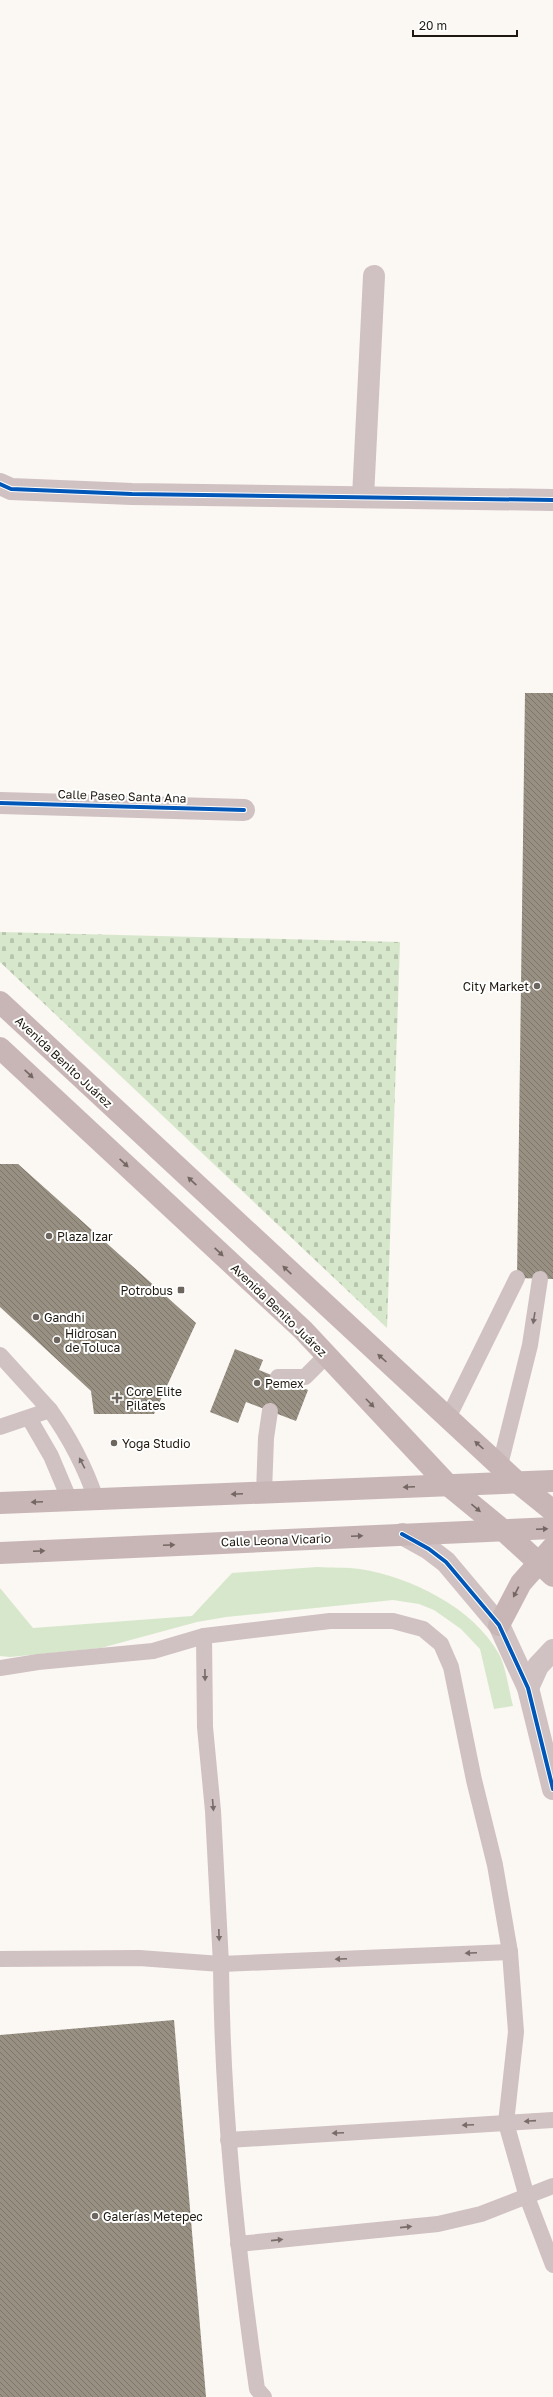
<svg xmlns="http://www.w3.org/2000/svg" width="553" height="2397" font-family="'Golos Text',sans-serif">
<defs>
<pattern id="cemetery-stones" width="16" height="16" patternUnits="userSpaceOnUse"><rect width="16" height="16" fill="#d7e7cc"/><path d="M2 7V4a2 2 0 0 1 4 0v3zM10 15v-3a2 2 0 0 1 4 0v3z" fill="#b8c5ae"/></pattern>
<pattern id="building-back-hatch" width="6" height="6" patternUnits="userSpaceOnUse"><rect width="6" height="6" fill="#979083"/><path d="M-1 5l2 2M0 0l6 6M5-1l2 2" fill="none" stroke="#7b756a"/></pattern>
</defs>
<rect width="100%" height="100%" fill="#fbf7f2"/>
<path fill="url(#cemetery-stones)" d="M0,932L400,942L387,1328L0,962Z"/>
<path fill="#d7e7cc" d="M317,1567C331,1568 346,1567 360,1569C410,1577 473,1607 499,1654C506,1667 509,1691 513,1706L494,1709L480,1649L461,1629L434,1610L419,1604L393,1600L226,1617L197,1622L101,1648L10,1657L0,1656V1588L33,1628L192,1616L232,1573Z"/>
<g fill="url(#building-back-hatch)">
<path d="M525,693H553V1279L517,1278Z"/>
<path d="M0,1164H18L196,1323L154,1414H94L91,1391L0,1307Z"/>
<path d="M235,1349L263,1360L259,1370L308,1390L296,1421L246,1402L238,1423L210,1412Z"/>
<path d="M174,2020L206,2397H0V2035Z"/>
</g>
<g fill="none" stroke-linecap="round" stroke-linejoin="round">
<g stroke="#d0c1c2" stroke-width="16">
<path d="M0,1355L50,1410L0,1427"/>
<path d="M278,1377H305L326,1356"/>
<path d="M50,1410C70,1438 85,1467 96,1499"/>
<path d="M29,1418L51,1456L70,1501"/>
<path d="M448,1418L517,1278"/>
<path d="M500,1465L530,1345L540,1279"/>
<path d="M264,1492L266,1438L270,1411"/>
<path d="M204,1636L205,1727L213,1811L221,1964L510,1952"/>
<path d="M0,1668L38,1662L153,1651L204,1636L330,1621H393L423,1629L441,1644L451,1667L474,1780L495,1865L510,1952L516,2032L506,2123L527,2197L553,2265"/>
<path d="M0,1959L139,1958L221,1964C222,2107 237,2248 257,2389L264,2397"/>
<path d="M228,2140L553,2120"/>
<path d="M238,2244L438,2224L481,2214L553,2186"/>
</g>
<g stroke="#d0c1c2" stroke-width="22">
<path d="M0,484L11,489L132,494L553,500"/>
<path d="M363,497L374,276"/>
<path d="M0,803L244,810"/>
<path d="M402,1534L429,1549L446,1562L499,1625L528,1688L553,1789"/>
<path d="M528,1688L538,1666L553,1650"/>
</g>
<g stroke="#c8b6b6" stroke-width="22">
<path d="M0,1002L517,1482L553,1511"/>
<path d="M0,1048L303,1330L448,1485L504,1531L553,1576"/>
<path d="M0,1503L553,1481"/>
<path d="M0,1553L553,1528"/>
<path d="M499,1625L521,1583L553,1547"/>
</g>
<defs>
<g id="cycleway">
<path d="M0,484L11,489L132,494L553,500"/>
<path d="M0,803L244,810"/>
<path d="M402,1534L429,1549L446,1562L499,1625L528,1688L553,1789"/>
</g>
</defs>
<use href="#cycleway" stroke="#fff" stroke-width="6"/>
<use href="#cycleway" stroke="#0057b8" stroke-width="4"/>
</g>
<defs><path id="oneway-solid" d="M-6-.8H1V-3.2L6.5 0L1 3.2V.8H-6Z"/></defs>
<g fill="#746763">
<use href="#oneway-solid" transform="translate(29 1074) rotate(43)"/>
<use href="#oneway-solid" transform="translate(124 1163) rotate(43)"/>
<use href="#oneway-solid" transform="translate(192 1181) rotate(-137)"/>
<use href="#oneway-solid" transform="translate(219 1252) rotate(43)"/>
<use href="#oneway-solid" transform="translate(287 1270) rotate(-137)"/>
<use href="#oneway-solid" transform="translate(382 1358) rotate(-138)"/>
<use href="#oneway-solid" transform="translate(370 1403) rotate(46)"/>
<use href="#oneway-solid" transform="translate(479 1445) rotate(-138)"/>
<use href="#oneway-solid" transform="translate(409 1487) rotate(178)"/>
<use href="#oneway-solid" transform="translate(237 1494) rotate(178)"/>
<use href="#oneway-solid" transform="translate(37 1502) rotate(178)"/>
<use href="#oneway-solid" transform="translate(476 1508) rotate(40)"/>
<use href="#oneway-solid" transform="translate(542 1529) rotate(-3)"/>
<use href="#oneway-solid" transform="translate(357 1536) rotate(-2)"/>
<use href="#oneway-solid" transform="translate(169 1545) rotate(-3)"/>
<use href="#oneway-solid" transform="translate(39 1551) rotate(-3)"/>
<use href="#oneway-solid" transform="translate(516 1592) rotate(117)"/>
</g>
<g fill="#786c69">
<use href="#oneway-solid" transform="translate(534 1318) rotate(99)"/>
<use href="#oneway-solid" transform="translate(82 1463) rotate(-118)"/>
<use href="#oneway-solid" transform="translate(205 1675) rotate(89)"/>
<use href="#oneway-solid" transform="translate(213 1805) rotate(85)"/>
<use href="#oneway-solid" transform="translate(219 1935) rotate(88)"/>
<use href="#oneway-solid" transform="translate(471 1953) rotate(177)"/>
<use href="#oneway-solid" transform="translate(341 1959) rotate(177)"/>
<use href="#oneway-solid" transform="translate(530 2121) rotate(176)"/>
<use href="#oneway-solid" transform="translate(468 2125) rotate(177)"/>
<use href="#oneway-solid" transform="translate(338 2133) rotate(177)"/>
<use href="#oneway-solid" transform="translate(406 2227) rotate(-6)"/>
<use href="#oneway-solid" transform="translate(277 2240) rotate(-6)"/>
</g>
<g fill="#6c665f" stroke="#fff" stroke-width="1.5">
<circle cx="537" cy="986" r="4"/>
<circle cx="49" cy="1236" r="4"/>
<rect x="177" y="1286" width="8" height="8" rx="2"/>
<circle cx="36" cy="1317" r="4"/>
<circle cx="57" cy="1340" r="4"/>
<circle cx="257" cy="1383" r="4"/>
<path d="M115 1392h4v4h4v4h-4v4h-4v-4h-4v-4h4z"/>
<circle cx="114" cy="1443" r="4"/>
<circle cx="95" cy="2216" r="4"/>
</g>
<g text-anchor="middle" dominant-baseline="central" stroke-width="4" stroke-linejoin="round" paint-order="stroke">
<g font-size="12" fill="#1f1810" stroke="#fff">
<text transform="translate(122 796) rotate(2)">Calle Paseo Santa Ana</text>
<text transform="translate(64 1062) rotate(43)">Avenida Benito Juárez</text>
<text transform="translate(279 1310) rotate(44)">Avenida Benito Juárez</text>
<text transform="translate(276 1540) rotate(-2)">Calle Leona Vicario</text>
</g>
<g font-size="12" fill="#1f1810" stroke="#fff" text-anchor="start">
<text x="529" y="986" text-anchor="end">City Market</text>
<text x="57" y="1236">Plaza Izar</text>
<text x="173" y="1290" text-anchor="end">Potrobus</text>
<text x="44" y="1317">Gandhi</text>
<text x="65" y="1333">Hidrosan<tspan x="65" dy="14">de Toluca</tspan></text>
<text x="265" y="1383">Pemex</text>
<text x="126" y="1391">Core Elite<tspan x="126" dy="14">Pilates</tspan></text>
<text x="122" y="1443">Yoga Studio</text>
<text x="103" y="2216">Galerías Metepec</text>
</g>
</g>
<path d="M413 30v6h104v-6" fill="none" stroke="#1f1810" stroke-width="2"/>
<text x="419" y="30" font-size="12" fill="#1f1810" stroke="#ffffff" stroke-width="3" paint-order="stroke">20 m</text>
</svg>
